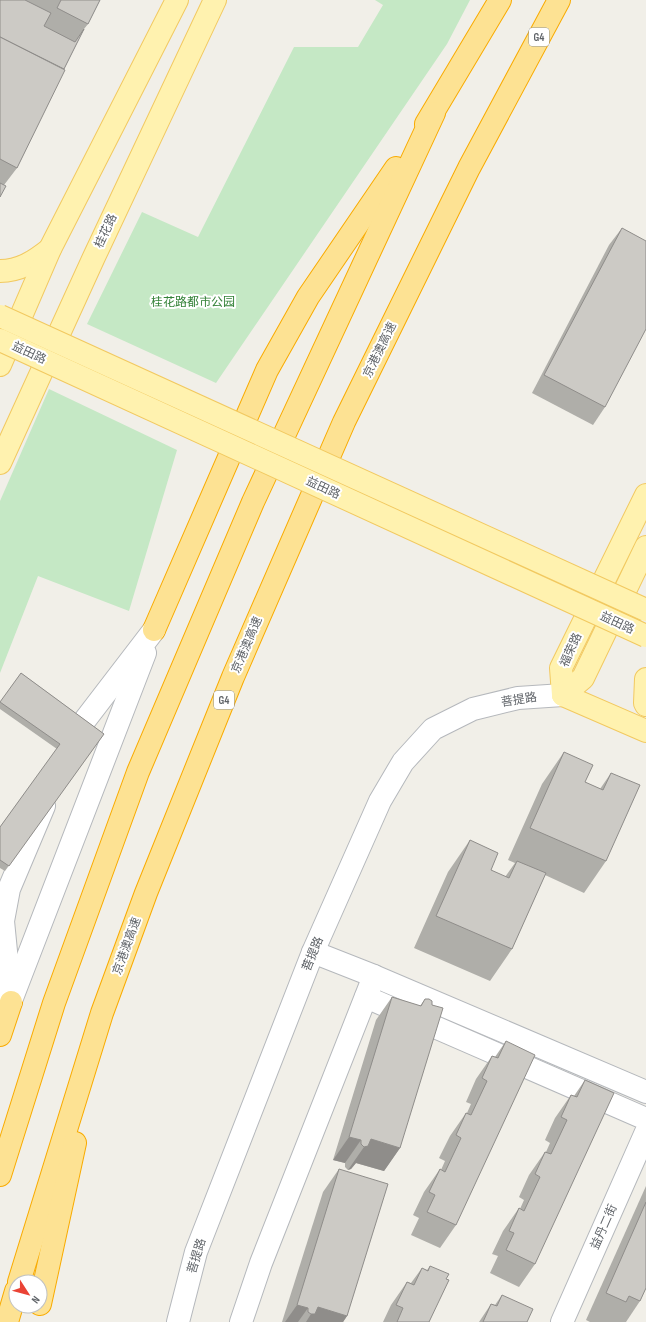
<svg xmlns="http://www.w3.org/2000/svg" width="646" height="1322" font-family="'Sofia Sans Condensed','Noto Sans SC',sans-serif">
<rect width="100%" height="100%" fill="#f1efe8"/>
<g fill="#c5e8c5">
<path d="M375,0H470L447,44L216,383L87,324L142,212L198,237L294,47H358L383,5Z"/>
<path d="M49,389L177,450L129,611L38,576L0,673V501Z"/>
</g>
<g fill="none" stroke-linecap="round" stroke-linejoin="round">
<defs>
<g id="minor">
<path d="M70,745L85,720L154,630"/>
<path d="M313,952L374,976L646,1092"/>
<path d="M366,997L646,1119"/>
<path d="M12,998L145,653"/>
<path d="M11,1002L3,921L9,889L44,806"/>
<path d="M178,1322L196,1252L313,952L380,801L403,762L433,729L473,709L518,698L563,695"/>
<path d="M241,1322L261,1263L374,976"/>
<path d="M562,1322L646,1132"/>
</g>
<g id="major">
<path d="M0,271C20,271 35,261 50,249"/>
<path d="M0,365L50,249L177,0"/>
<path d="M0,463L94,257L215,0"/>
<path d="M646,679L645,703L646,705"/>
<path d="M563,695L561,668L646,495"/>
<path d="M563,695L583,678L646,547"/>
<path d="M563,695L646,731"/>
</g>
<g id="highway">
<path d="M426,124L500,0"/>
<path d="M154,630L267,370L308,297L396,168"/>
<path d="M0,1035L11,1002"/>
<path d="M0,1175L54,1003L138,772L253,502L434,113"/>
<path d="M19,1282L102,1013L146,893L233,677L344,422L469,168L559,0"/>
<path d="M40,1304L75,1143"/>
<path d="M7,1322L16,1291"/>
</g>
</defs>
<use href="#minor" stroke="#b5b8bc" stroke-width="24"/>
<use href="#major" stroke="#f2c960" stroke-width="24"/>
<use href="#highway" stroke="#f9ab00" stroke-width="24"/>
<use href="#minor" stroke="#fff" stroke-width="22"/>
<use href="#major" stroke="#fff2af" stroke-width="22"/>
<use href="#highway" stroke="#fde293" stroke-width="22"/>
<defs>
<g id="major-bridge">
<path d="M0,316L646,610"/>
<path d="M0,340L646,636"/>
</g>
</defs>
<use href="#major-bridge" stroke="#f2c960" stroke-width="24" stroke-linecap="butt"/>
<use href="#major-bridge" stroke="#fff2af" stroke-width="22"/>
</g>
<g fill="#afaea9">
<path d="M0,0H100L88,24L84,29L64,69L17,168L4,185L0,197Z"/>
<path d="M622,228L605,407L593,425L532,393L609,245Z"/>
<path d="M21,673L104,734L5,871L0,868V827L57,749L0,709V703Z"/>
<path d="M564,752L585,782L600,789L611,773L606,861L584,893L545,875L512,949L490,981L414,948L448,872L470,840L491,870L505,877L515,863L508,860L542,784Z"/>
<path d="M392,997L420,1006L425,999L400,1148L384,1171L356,1163L351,1169L348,1170L345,1167V1163L333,1160L376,1020Z"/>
<path d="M506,1041L456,1225L440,1248L411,1235L419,1218L413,1215L424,1192L440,1169L441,1170L445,1161L439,1158L450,1136L466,1113H467L471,1104L466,1102L476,1079L492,1056L495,1057Z"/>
<path d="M585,1080L535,1264L519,1287L490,1273L498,1256L492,1254L503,1231L519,1208L520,1209L524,1200L519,1197L529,1175L545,1152H546L550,1143L545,1140L555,1118L571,1095L574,1096Z"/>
<path d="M339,1169L347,1316L343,1322H282L323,1192Z"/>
<path d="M646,1186V1288L640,1301L626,1322H590L586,1320Z"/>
<path d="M430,1266L446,1279L429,1322H383L391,1305L407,1282L411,1283L422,1268L427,1270Z"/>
<path d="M502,1295L527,1322H479L491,1304L495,1305Z"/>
</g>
<g fill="#8f8d8a">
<path d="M349,1137L361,1140L345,1163L333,1160Z"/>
<path d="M371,1139L400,1148L384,1171L356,1163L351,1169L348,1170L364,1147Z"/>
<path d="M297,1305L308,1308L298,1322H285Z"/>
<path d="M318,1307L347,1316L343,1322H306L311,1314Z"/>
</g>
<g fill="#cccac5" stroke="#8f8d8a">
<path d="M0,0H25L51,13L44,26L75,42L84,29L64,69L0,37Z"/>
<path d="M61,0H100L88,24L57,8Z"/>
<path d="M0,37L65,70L17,168L0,159Z"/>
<path d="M0,183L6,186L0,197Z"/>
<path d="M622,228L646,241V329L605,407L544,375Z"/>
<path d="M21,673L104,734L9,866L0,860V827L60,744L0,702Z"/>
<path d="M564,752L593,765L585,782L603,790L611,773L640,785L606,861L530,828Z"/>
<path d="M470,840L498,853L491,870L509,878L517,861L546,873L512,949L436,916Z"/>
<path d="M392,997L421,1006L425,999H429L432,1001V1005L443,1008L400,1148L371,1139L368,1146L364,1147L361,1144V1140L349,1137Z"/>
<path d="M506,1041L535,1055L456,1225L427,1212L435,1195L429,1192L440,1169L445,1172L461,1138L456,1135L466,1113L471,1115L487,1081L482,1078L492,1056L498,1058Z"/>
<path d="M585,1080L614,1093L535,1264L506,1250L514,1233L509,1231L519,1208L524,1211L540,1177L535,1174L545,1152L551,1154L567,1120L561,1117L571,1095L577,1097Z"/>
<path d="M339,1169L388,1184L347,1316L318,1307L315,1314H311L308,1312V1308L297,1305Z"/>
<path d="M646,1202V1288L640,1301L629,1296L626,1302L606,1293Z"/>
<path d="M430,1266L449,1274L446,1279L449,1280L429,1322H397L403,1308L396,1305L407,1282L414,1285L422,1268L428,1271Z"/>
<path d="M502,1295L533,1309L527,1322H483L491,1304L497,1306Z"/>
</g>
<g text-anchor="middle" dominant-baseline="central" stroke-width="4" stroke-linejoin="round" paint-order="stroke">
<g fill="#fff" stroke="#8f9295" stroke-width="1">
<rect x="529" y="28" width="20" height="18" rx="3"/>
<rect x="214" y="691" width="20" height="18" rx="3"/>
</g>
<g font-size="11" font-weight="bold" fill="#5f6368">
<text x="539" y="37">G4</text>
<text x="224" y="700">G4</text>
</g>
<g font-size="12" fill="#5f6368" stroke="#fff">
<text transform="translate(106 231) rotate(-65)">桂花路</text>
<text transform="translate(380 350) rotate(-64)">京港澳高速</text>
<text transform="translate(29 353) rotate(25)">益田路</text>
<text transform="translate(323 488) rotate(25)">益田路</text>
<text transform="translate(617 623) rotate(25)">益田路</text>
<text transform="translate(247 645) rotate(-67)">京港澳高速</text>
<text transform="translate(571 650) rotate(-66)">福荣路</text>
<text transform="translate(519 700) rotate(-9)">菩提路</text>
<text transform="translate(127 946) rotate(-70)">京港澳高速</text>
<text transform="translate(313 954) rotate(-68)">菩提路</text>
<text transform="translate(604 1227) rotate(-66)">益丹二街</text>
<text transform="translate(197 1256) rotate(-73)">菩提路</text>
</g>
<g font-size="12" fill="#348238" stroke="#fff">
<text x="193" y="302">桂花路都市公园</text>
</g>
</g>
<g transform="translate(28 1294) rotate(126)"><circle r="19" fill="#ffffff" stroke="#bfc1c3"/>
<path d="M0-3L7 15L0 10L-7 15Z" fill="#ea4335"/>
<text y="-6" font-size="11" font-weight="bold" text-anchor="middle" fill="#5f6368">N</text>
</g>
</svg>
